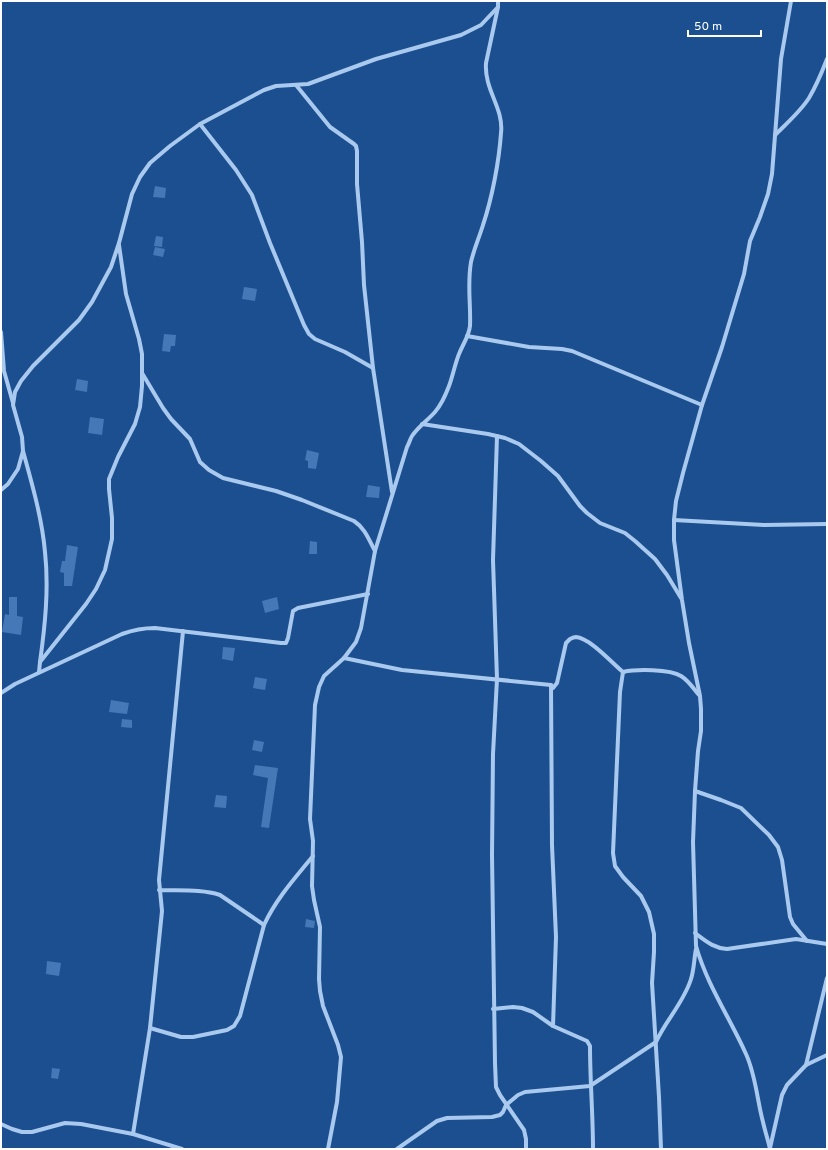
<svg xmlns="http://www.w3.org/2000/svg" width="828" height="1150" font-family="Overpass,sans-serif">
<rect width="100%" height="100%" fill="#1b4f8f"/>
<g fill="#4478b7">
<path d="M155,186L166,188L165,198L153,197Z"/>
<path d="M156,236L163,237L162,247L154,246Z"/>
<path d="M155,247L165,249L163,257L153,255Z"/>
<path d="M244,287L257,289L255,301L242,299Z"/>
<path d="M164,334L176,335L175,346H171L170,352L162,351Z"/>
<path d="M77,379L88,381L87,392L75,390Z"/>
<path d="M90,417L104,419L102,435L88,433Z"/>
<path d="M307,450L319,453L316,469L308,468V461L305,460Z"/>
<path d="M368,485L380,487L379,498L366,497Z"/>
<path d="M310,541L317,542V554H309Z"/>
<path d="M67,545L78,547L72,586H64V573L60,572L62,561H65Z"/>
<path d="M9,597H17V616L23,617L21,635L2,632L5,614L9,615Z"/>
<path d="M277,597L279,609L265,613L262,601Z"/>
<path d="M223,647L235,648L233,661L222,659Z"/>
<path d="M255,677L267,679L265,690L253,688Z"/>
<path d="M111,700L129,703L127,714L109,712Z"/>
<path d="M122,719L132,720V728L121,727Z"/>
<path d="M254,740L264,742L262,752L252,750Z"/>
<path d="M255,765L278,768L269,828L261,827L268,778L253,775Z"/>
<path d="M216,795L227,796L226,808L214,807Z"/>
<path d="M306,919L315,921L314,928L305,927Z"/>
<path d="M47,961L61,963L59,976L46,974Z"/>
<path d="M52,1068L60,1069L58,1079L51,1078Z"/>
</g>
<g fill="none" stroke-linecap="round" stroke-linejoin="round">
<g stroke="#a9c9ee" stroke-width="4">
<path d="M296,85L330,127L354,144L356,146L357,151V184L362,242L364,285L373,368L392,492"/>
<path d="M200,124L236,170L252,195L270,243L304,325L309,334L315,339L345,352L373,368"/>
<path d="M775,135C786,124 800,112 809,98C816,86 822,72 827,59"/>
<path d="M1,332L4,371L13,403"/>
<path d="M467,336L529,347L562,349L572,351L702,405"/>
<path d="M142,373L163,408L171,419L190,439L200,462L209,470L223,478L276,491L302,500L354,521C365,528 369,540 375,551"/>
<path d="M422,424L488,434L505,438L519,444L541,461L558,476L580,506L587,513L600,523L625,533L635,541L655,559L667,575L681,598"/>
<path d="M497,436L493,560L497,679L493,754L492,855L495,1063L496,1087L500,1095L524,1130L526,1139V1149"/>
<path d="M23,451C32,484 42,518 45,552C49,589 45,626 40,662"/>
<path d="M1,490L8,484L18,469L23,451L22,437L13,405L15,392L21,381L33,366L79,320L92,302L111,267L119,243L132,194L140,177L150,163L170,146L200,124L264,90L276,86L308,84L376,59L461,35L481,25L498,7"/>
<path d="M674,520L764,525L827,524"/>
<path d="M344,658L402,670L551,685L553,688L557,683L566,643L570,639C572,638 574,637 576,637C590,638 612,663 623,672"/>
<path d="M39,672L40,662L86,604L96,589L105,570L112,539V518L109,489V479L118,457L135,424L140,407L142,386V354L139,339L126,294L119,245"/>
<path d="M623,672L620,692L613,853L615,866L623,877L641,896L649,912L654,934V952L652,983L659,1097L661,1149"/>
<path d="M623,672C636,669 670,669 681,676C689,681 693,688 699,695"/>
<path d="M551,685L552,845L556,937L553,1026"/>
<path d="M1,693L15,684L122,634C133,630 143,628 155,628L281,643H286L288,638L293,611L298,608L368,594"/>
<path d="M695,791L721,800L741,808L769,835L778,847L782,860L790,917L793,924L807,941"/>
<path d="M159,890C179,891 201,889 220,895L264,925"/>
<path d="M695,933C706,941 713,948 727,949L796,939L827,944"/>
<path d="M493,1009L513,1007L522,1008L533,1012L553,1026L587,1041L590,1046C590,1081 593,1115 593,1149"/>
<path d="M150,1028L181,1037H193L227,1030L234,1026L240,1016L264,925C276,899 295,878 313,856"/>
<path d="M806,1065L827,978"/>
<path d="M1,1124L12,1129L22,1132H32L65,1123L81,1124L133,1134L182,1149"/>
<path d="M133,1134L150,1028L162,911L159,880L183,631"/>
<path d="M770,1148L782,1095L787,1085L806,1065L827,1055"/>
<path d="M328,1149L337,1102L341,1057L338,1045L323,1006L320,991L319,979L320,927L314,900L312,886L313,841L310,819L315,705L319,687L324,676L344,658L356,642L361,628L375,551L407,447C409,444 410,439 412,436C418,427 428,420 435,412C441,405 446,394 449,386C453,375 455,364 459,354C463,344 469,336 470,326C471,304 467,285 471,262C474,249 479,238 483,225C492,198 499,162 501,133C504,108 484,90 486,63L498,7V1"/>
<path d="M397,1149L437,1121L447,1118L492,1117L500,1115L503,1112L506,1105L518,1095L525,1092L590,1086L656,1042C666,1020 684,1002 691,979C694,970 694,959 696,949"/>
<path d="M770,1149C768,1140 765,1131 763,1122C757,1100 756,1076 746,1054C730,1018 707,985 696,946L693,842L695,791L698,751L701,731V709L700,696L689,643L682,600L674,540V520L676,501L683,473L702,405L722,347L744,274L750,241L760,217L768,194L772,174L781,59L791,1"/>
</g>
</g>
<rect width="828" height="1150" fill="none" stroke="#ffffff" stroke-width="4"/>
<path d="M688 30v6h73v-6" fill="none" stroke="#ffffff" stroke-width="2"/>
<text x="694" y="30" font-size="12" fill="#ffffff" stroke="#1b4f8f" stroke-width="3" paint-order="stroke">50 m</text>
</svg>
